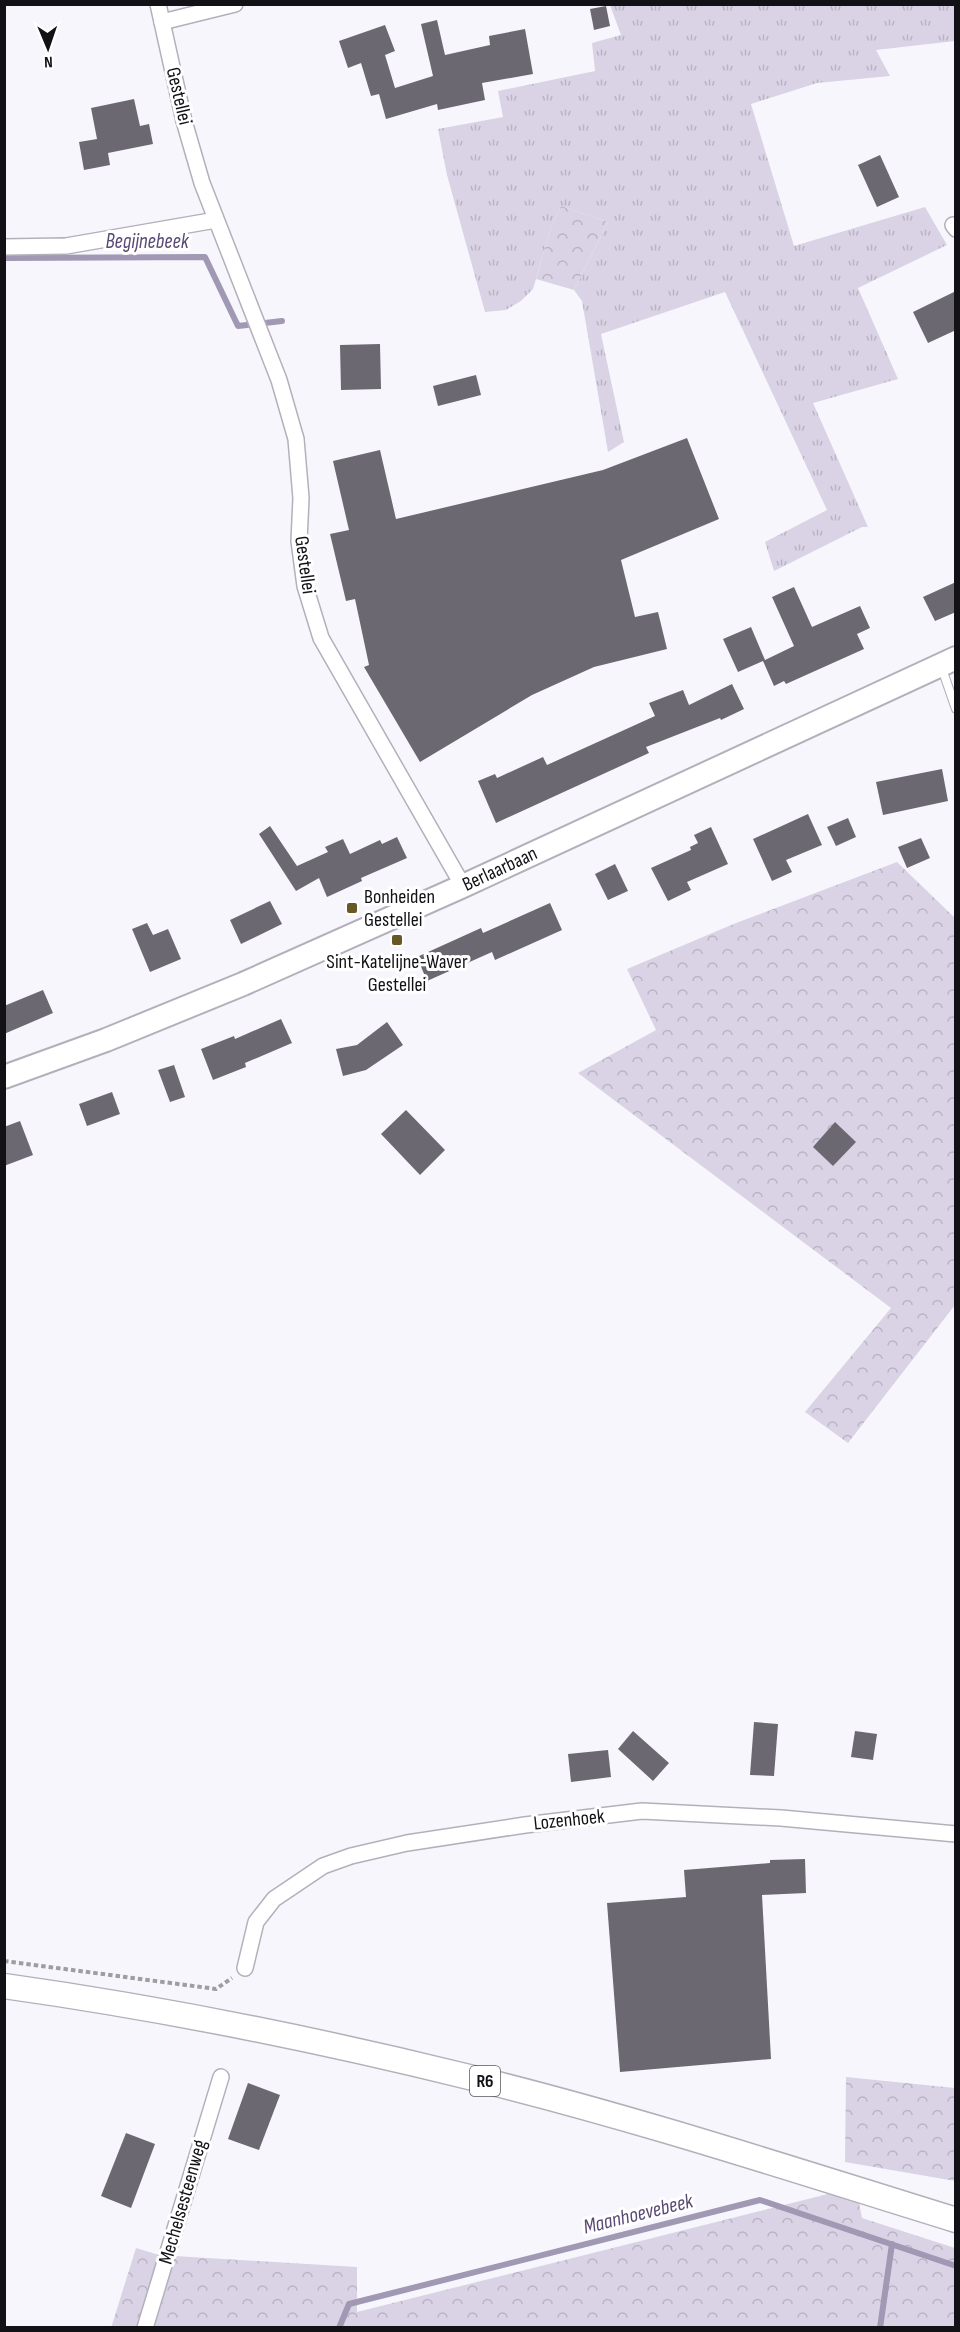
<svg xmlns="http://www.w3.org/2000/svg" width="960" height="2332" font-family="'Sofia Sans Condensed',sans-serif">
<defs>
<pattern id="grass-tufts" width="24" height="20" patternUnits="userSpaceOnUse" patternTransform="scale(1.5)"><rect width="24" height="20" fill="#d9d3e5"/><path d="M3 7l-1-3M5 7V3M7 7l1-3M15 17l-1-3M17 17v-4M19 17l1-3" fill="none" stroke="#b9b4c4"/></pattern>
<pattern id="forest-crowns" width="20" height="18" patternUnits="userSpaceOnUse" patternTransform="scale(1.5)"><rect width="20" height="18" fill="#d9d3e5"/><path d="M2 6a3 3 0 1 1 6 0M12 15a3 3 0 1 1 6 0" fill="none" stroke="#b9b4c4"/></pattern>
</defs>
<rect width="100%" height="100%" fill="#f8f6fd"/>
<path fill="url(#grass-tufts)" d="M610,5H955V41L876,50L890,76L817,83L751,104L794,246L925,207L947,245L858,288L898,379L813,403L868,527H862L774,571L765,542L827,510L725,292L601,334L624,442L608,452L582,301L574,290L608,222L561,206L550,231L533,289L521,301L506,310L485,312L447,175L438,129L503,117L498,91L595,71L592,43L621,35Z"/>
<g fill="url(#forest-crowns)">
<path d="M561,206L608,222L574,290L536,279L550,231Z"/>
<path d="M897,862L955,918V1305L848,1443L805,1412L891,1308L578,1073L656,1030L627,969L736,923Z"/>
<path d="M846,2077L955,2088V2181L845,2162Z"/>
<path d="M856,2187L862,2218L955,2248V2327L111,2328L136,2248L159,2255L357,2267V2312Z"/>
</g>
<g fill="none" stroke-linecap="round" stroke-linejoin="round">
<g stroke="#a198b4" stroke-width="6">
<path d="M4,258L205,257L238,326L282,321"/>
<path d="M339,2328L349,2304L760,2200L956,2266"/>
<path d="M880,2328L892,2244"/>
</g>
</g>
<g fill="#6c6872">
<path d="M606,6L610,26L594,30L590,9Z"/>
<path d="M437,20L445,55L490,45L489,36L525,29L533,74L482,83L485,100L438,110L437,104L386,119L379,94L371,96L361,63L348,68L339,41L385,25L395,51L385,55L395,88L433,76L421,24Z"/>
<path d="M134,99L140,126L149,124L153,144L108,153L110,165L84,170L79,142L97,139L91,108Z"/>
<path d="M880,155L899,197L877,207L858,165Z"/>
<path d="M956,291V330L928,343L913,312Z"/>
<path d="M380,344L381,389L341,390L340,345Z"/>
<path d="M476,375L481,395L438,406L433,386Z"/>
<path d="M687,438L719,519L621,560L635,617L658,612L667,649L594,667L532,695L420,762L364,667L369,665L355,599L346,601L330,534L349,530L333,461L380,450L396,519L603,470Z"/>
<path d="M956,582V612L935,621L923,597Z"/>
<path d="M794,587L812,627L860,606L870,628L857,634L864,649L786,684L784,681L774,686L763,661L738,672L723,639L751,627L765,660L794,646L772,597Z"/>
<path d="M732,684L744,709L721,720L720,718L646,747L649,753L496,823L478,781L495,774L497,778L543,757L547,765L655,716L649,703L683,690L689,705Z"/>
<path d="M942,769L948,801L883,815L876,782Z"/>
<path d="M808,814L822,845L786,860L792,872L772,881L753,839Z"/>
<path d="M848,818L856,837L836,846L827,827Z"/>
<path d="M270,826L297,866L328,852L325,847L343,839L350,854L380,840L382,844L397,837L407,858L361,878L362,881L327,897L319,878L296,891L259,834Z"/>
<path d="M711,827L728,864L687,882L691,890L668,901L651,868L691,850L690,847L698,843L694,835Z"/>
<path d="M921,838L930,858L907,868L898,847Z"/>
<path d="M615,864L628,891L608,900L595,874Z"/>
<path d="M270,901L282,924L241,944L230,920Z"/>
<path d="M550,903L562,930L495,960L492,952L427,981L417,957L481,928L483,933Z"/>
<path d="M147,923L153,935L168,929L181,959L150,972L132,929Z"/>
<path d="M43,990L53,1013L4,1034V1006Z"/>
<path d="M281,1019L292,1043L245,1063L246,1067L213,1080L201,1049L234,1036L235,1039Z"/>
<path d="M387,1022L403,1045L366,1070L343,1076L336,1049L357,1045Z"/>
<path d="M174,1065L185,1097L170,1102L158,1070Z"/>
<path d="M112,1092L120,1114L87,1126L79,1104Z"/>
<path d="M406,1110L445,1150L420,1175L381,1134Z"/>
<path d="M20,1121L33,1155L4,1166V1127Z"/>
<path d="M835,1122L856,1142L833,1166L813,1147Z"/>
<path d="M754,1722L778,1724L774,1776L750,1775Z"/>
<path d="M633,1731L669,1763L653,1781L618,1749Z"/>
<path d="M855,1731L877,1734L873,1760L851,1757Z"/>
<path d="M608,1750L611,1777L571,1782L568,1754Z"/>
<path d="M805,1859L806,1893L762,1895L771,2059L620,2072L607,1903L686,1897L684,1870L770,1863V1860Z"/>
<path d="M248,2083L280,2095L259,2150L228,2139Z"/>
<path d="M126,2133L155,2144L131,2208L101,2196Z"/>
</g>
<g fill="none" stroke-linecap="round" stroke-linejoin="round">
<defs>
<path id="lane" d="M941,666L956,709"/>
<g id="street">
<path d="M158,4L184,121L202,183L279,380L296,439L301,498L299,541L305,586L321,638L463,886"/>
<path d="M162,22L235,4"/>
<path d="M953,225L956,229"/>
<path d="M4,247L66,246L216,220"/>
<path d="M245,1968L256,1922L274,1899L323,1866L351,1856L407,1843L525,1825L642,1811L781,1818L956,1834"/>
<path d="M145,2328L221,2077"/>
</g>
<g id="secondary">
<path id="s1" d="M4,1077L106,1040L243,984L463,886L956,658"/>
</g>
<path id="primary" d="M4,1986C161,2008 315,2039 469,2077C633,2117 794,2170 956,2220"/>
</defs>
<use href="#lane" stroke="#b4b0bb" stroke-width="10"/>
<use href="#street" stroke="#b4b0bb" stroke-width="18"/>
<use href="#secondary" stroke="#b4b0bb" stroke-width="26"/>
<use href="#primary" stroke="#b4b0bb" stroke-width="27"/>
<path stroke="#9f9da3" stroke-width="4" stroke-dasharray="4.5 3" stroke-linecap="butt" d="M4,1961L216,1989L232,1978"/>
<use href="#lane" stroke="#fff" stroke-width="8"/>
<use href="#street" stroke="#fff" stroke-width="15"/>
<use href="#secondary" stroke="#fff" stroke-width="22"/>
<use href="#primary" stroke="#fff" stroke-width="24"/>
</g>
<g fill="#695725" stroke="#fff" stroke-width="2">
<rect x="346" y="902" width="12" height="12" rx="3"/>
<rect x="391" y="934" width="12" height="12" rx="3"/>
</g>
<g text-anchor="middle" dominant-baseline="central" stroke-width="6" stroke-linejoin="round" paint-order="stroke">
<rect fill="#fff" stroke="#59585b" stroke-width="1.5" x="470" y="2066" width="30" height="30" rx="4.5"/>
<g font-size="18" font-weight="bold" fill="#121115">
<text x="485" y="2081">R6</text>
</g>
<g font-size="20" fill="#121115" stroke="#fff">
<text transform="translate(179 96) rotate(77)">Gestellei</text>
<text transform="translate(305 565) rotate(82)">Gestellei</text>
<text stroke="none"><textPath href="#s1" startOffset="538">Berlaarbaan</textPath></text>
<text transform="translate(569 1820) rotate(-6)">Lozenhoek</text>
<text transform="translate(183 2202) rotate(-74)">Mechelsesteenweg</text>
</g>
<g font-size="20" fill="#121115" stroke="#fff" text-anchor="start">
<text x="364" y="897">Bonheiden<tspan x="364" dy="23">Gestellei</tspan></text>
<text x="397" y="962" text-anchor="middle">Sint-Katelijne-Waver<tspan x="397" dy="23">Gestellei</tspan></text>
</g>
<g font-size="21" font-style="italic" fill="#594974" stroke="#fff">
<text x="147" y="241">Begijnebeek</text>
<text transform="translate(638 2214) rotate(-14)">Maanhoevebeek</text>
</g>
</g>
<rect width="960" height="2332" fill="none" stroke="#121115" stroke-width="12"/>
<g transform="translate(48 48) rotate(178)" stroke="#ffffff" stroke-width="4.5" paint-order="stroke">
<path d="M0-4.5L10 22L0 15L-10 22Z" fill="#121115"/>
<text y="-9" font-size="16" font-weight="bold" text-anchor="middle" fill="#121115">N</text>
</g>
</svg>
